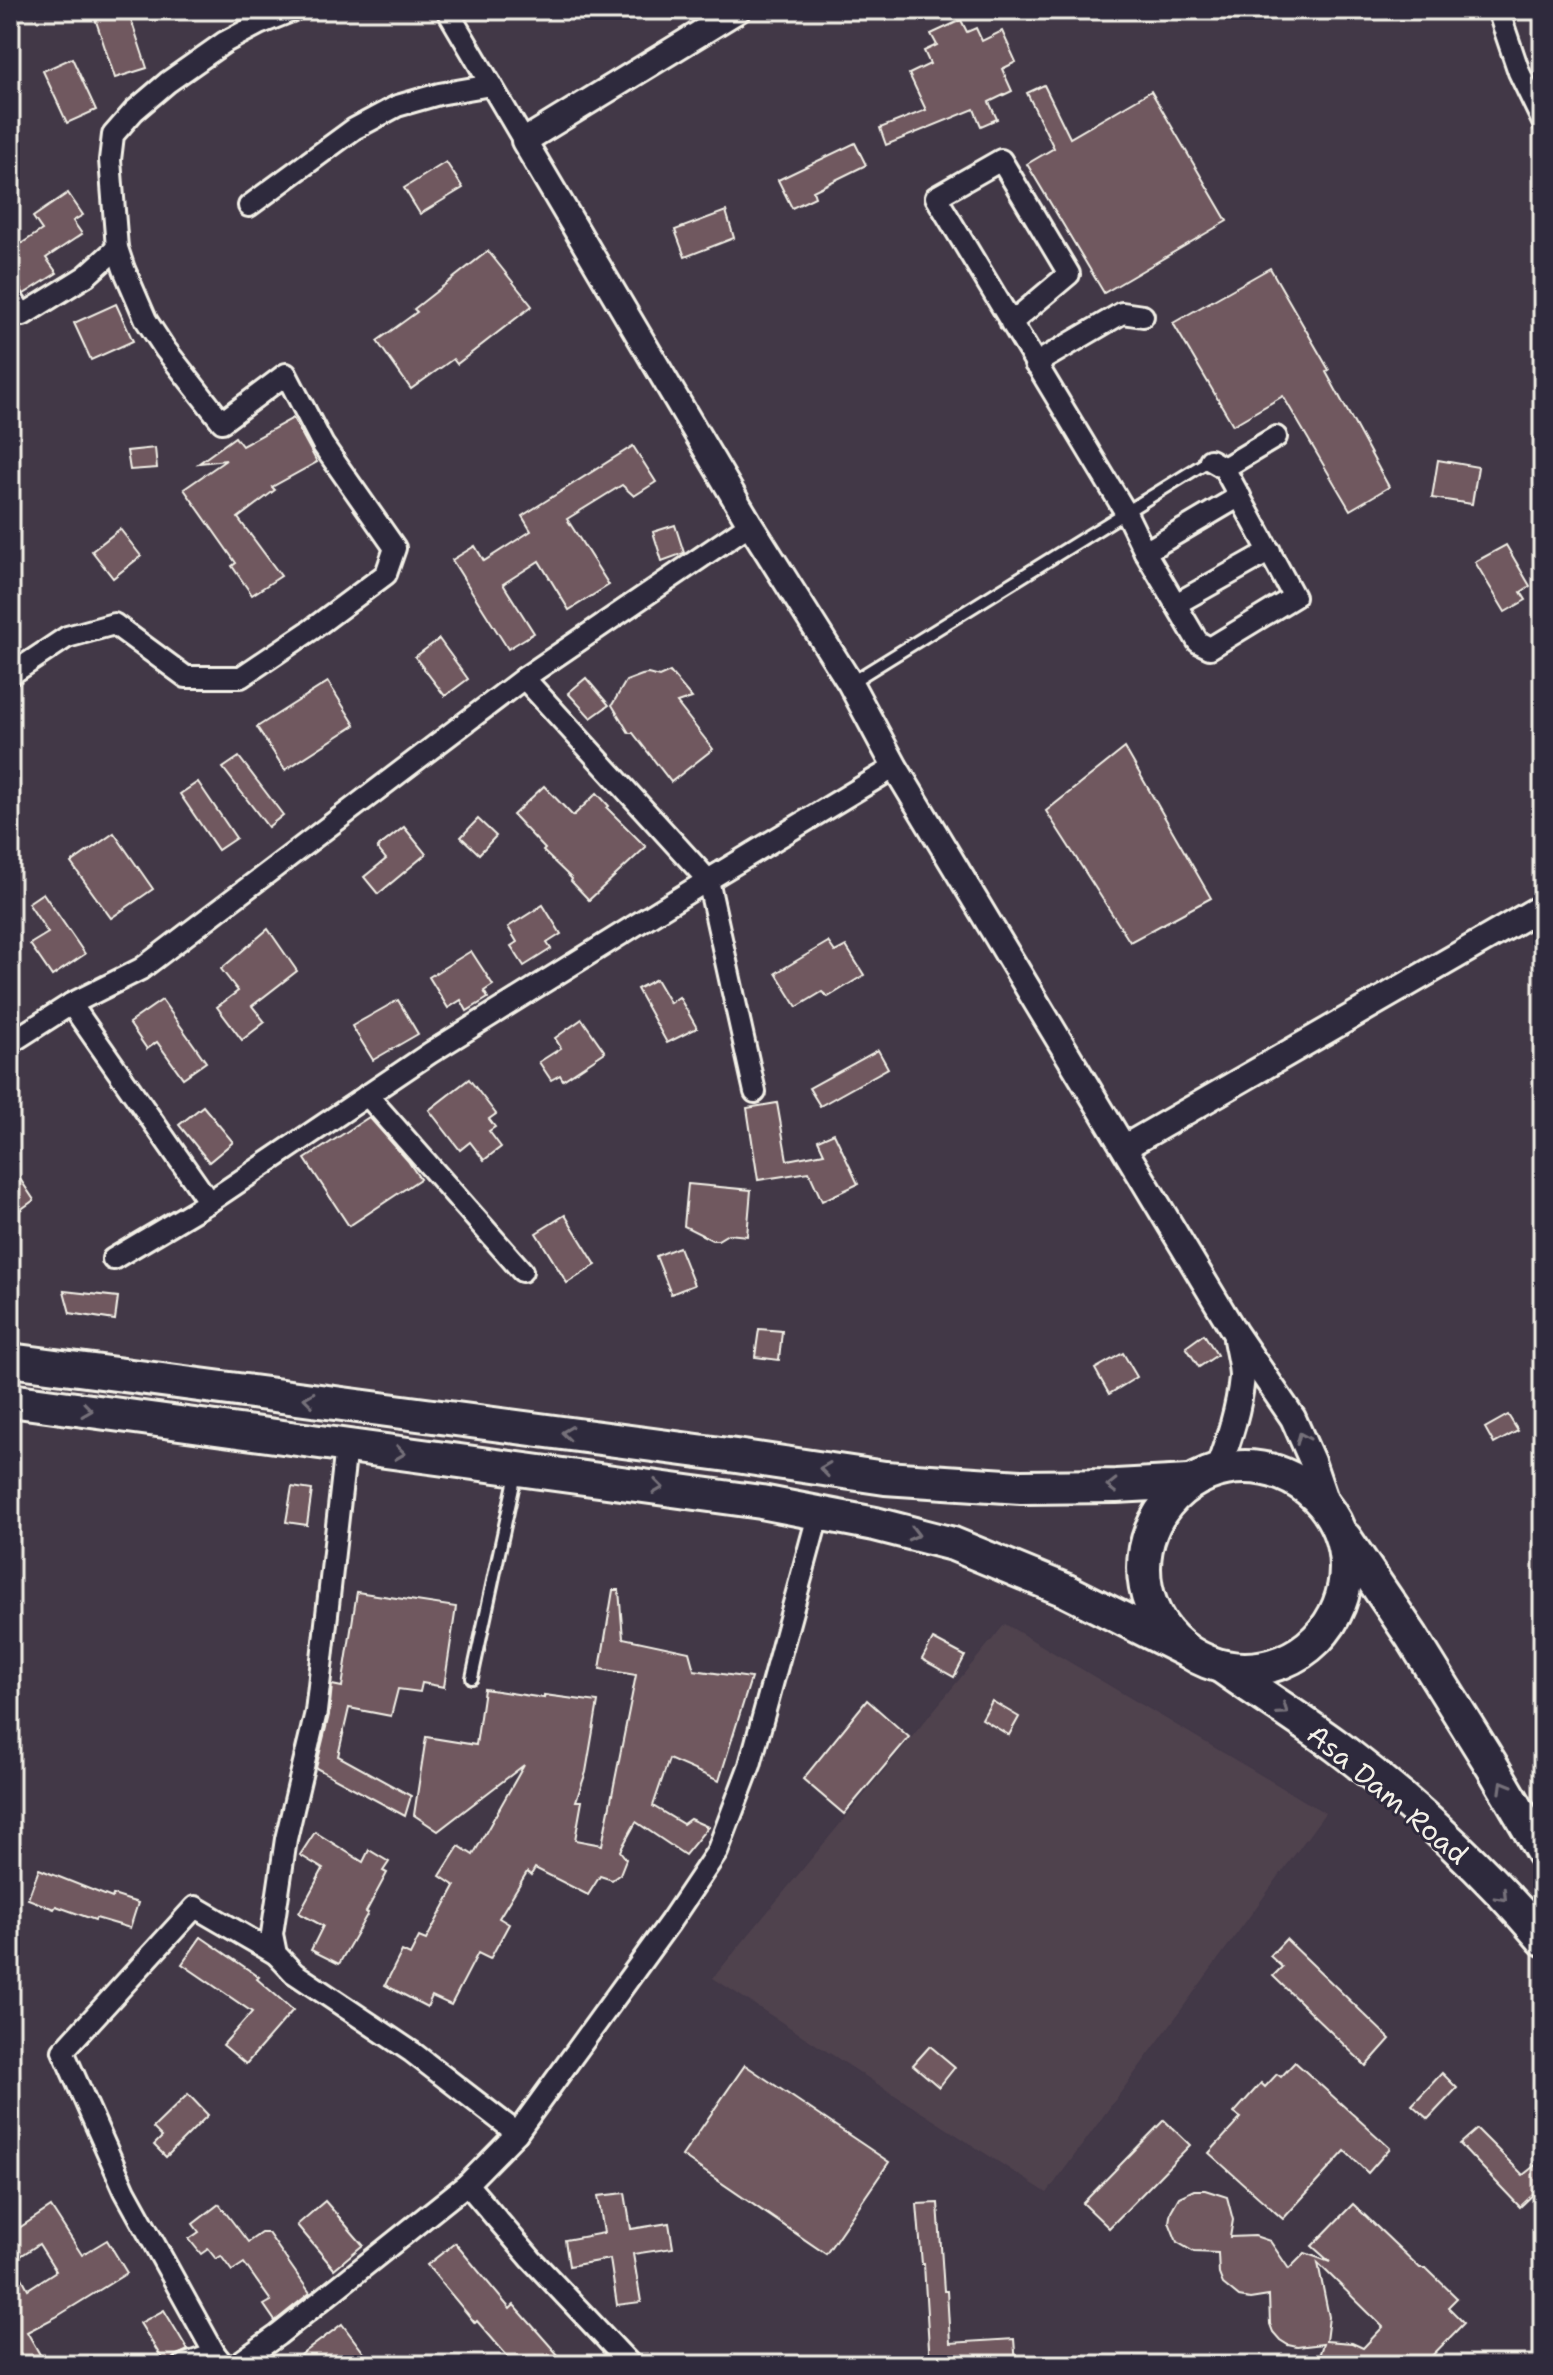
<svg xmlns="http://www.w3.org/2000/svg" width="1553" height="2375" font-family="'Shantell Sans',sans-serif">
<rect width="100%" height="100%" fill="#423847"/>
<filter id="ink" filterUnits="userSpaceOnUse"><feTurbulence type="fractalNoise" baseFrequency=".0125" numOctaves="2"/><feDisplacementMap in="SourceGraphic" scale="16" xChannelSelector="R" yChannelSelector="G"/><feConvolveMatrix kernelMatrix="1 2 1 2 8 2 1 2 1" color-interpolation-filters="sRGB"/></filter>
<g filter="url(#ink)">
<path fill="#50424e" d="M1005,1624L1325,1813L1047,2193L713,1978Z"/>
<g fill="#6f585f" stroke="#f4f1e8" stroke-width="2" fill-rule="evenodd">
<path d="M121,10H128L147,68L115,78L95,18Z"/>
<path d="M961,20L967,32L976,28L982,41L1002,31L1016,62L1002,69L1012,91L989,102L997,119L981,126L974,109L886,145L880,128L926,110L909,74L930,64L924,51L937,45L931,34Z"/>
<path d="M72,58L96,110L67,123L43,71Z"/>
<path d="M1044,85L1070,138L1151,91L1227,221L1104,293L1027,164L1054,148L1027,93Z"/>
<path d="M855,143L866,165L813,191L815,197L792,208L778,180Z"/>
<path d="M446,162L463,188L420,214L404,188Z"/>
<path d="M68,193L83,215L73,221L82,234L46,258L57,273L24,294L10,274V251L42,230L33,217Z"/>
<path d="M726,211L734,238L685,257L675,230Z"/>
<path d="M488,251L532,306L457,364L453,359L411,389L377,341L417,312L414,309Z"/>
<path d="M1270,268L1329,370L1326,372L1389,487L1350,510L1283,396L1233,425L1173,323Z"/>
<path d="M116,304L133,341L91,360L74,323Z"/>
<path d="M293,418L317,462L272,487L275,490L238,518L281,576L252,595L232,566L236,563L184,489L226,460L199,463L235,437L242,446Z"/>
<path d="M633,446L656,482L634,496L622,485L567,519L609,585L569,610L539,561L503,584L534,633L508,649L452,560L475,546L484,561L531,531L522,516Z"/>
<path d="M155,448L157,468L130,470L127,451Z"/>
<path d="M1438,460L1478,467L1472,504L1432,498Z"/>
<path d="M675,525L684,553L662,561L653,532Z"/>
<path d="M120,529L141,556L113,578L92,551Z"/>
<path d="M1506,545L1530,586L1521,592L1526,600L1505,612L1475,562Z"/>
<path d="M439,639L468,679L445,696L415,657Z"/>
<path d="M670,672L692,698L677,703L713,749L671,782L633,733H629L612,705L626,681L642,675L648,674L659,677Z"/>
<path d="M586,678L609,705L591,718L568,693Z"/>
<path d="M328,682L355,725L285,770L257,727Z"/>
<path d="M1125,748L1211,898L1130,942L1046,811Z"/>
<path d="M239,757L283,815L268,827L223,768Z"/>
<path d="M198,782L236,838L218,850L180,794Z"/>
<path d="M544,786L573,816L597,793L609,806L607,808L646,847L589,900L571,881L572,879L543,851L545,849L513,815Z"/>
<path d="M478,819L496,836L479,854L461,837Z"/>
<path d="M404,827L426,854L378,894L364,877L386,859L377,848Z"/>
<path d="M114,833L153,889L111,918L71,863Z"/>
<path d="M43,893L85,954L52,976L30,944L48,933L28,903Z"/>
<path d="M543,905L561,934L547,943L551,949L524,966L511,946L517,942L508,927Z"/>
<path d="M268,929L297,971L252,1006L265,1022L242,1040L217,1007L238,991L221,969Z"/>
<path d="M828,942L835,952L846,946L864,975L828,997L822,992L797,1007L776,973Z"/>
<path d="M471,951L493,985L484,991L488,998L467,1011L461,1000L448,1008L429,977Z"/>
<path d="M656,979L670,1003L679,997L697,1028L667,1043L637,989Z"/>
<path d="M162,1000L206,1062L183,1078L157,1042L147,1049L129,1023Z"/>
<path d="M398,1000L418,1034L373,1060L352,1026Z"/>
<path d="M582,1019L605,1052L563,1080L560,1075L551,1080L539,1062L561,1048L555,1038Z"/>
<path d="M878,1050L888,1068L820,1106L809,1088Z"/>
<path d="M469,1079L496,1114L489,1119L495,1127L489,1131L501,1147L484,1160L470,1142L460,1150L429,1110Z"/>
<path d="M777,1103L787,1160L824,1153L818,1140L834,1133L858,1184L822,1201L809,1172L758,1180L747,1108Z"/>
<path d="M203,1106L233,1142L209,1162L179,1125Z"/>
<path d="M369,1117L408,1161L420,1179L349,1226L305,1159Z"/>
<path d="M10,1164L34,1200L20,1210L10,1193Z"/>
<path d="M688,1184L751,1190L747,1236L728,1234L718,1240H712L684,1226Z"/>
<path d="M565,1215L596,1265L567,1283L536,1233Z"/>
<path d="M679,1247L694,1285L671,1294L656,1256Z"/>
<path d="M64,1291L118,1297L115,1320L70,1313Z"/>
<path d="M759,1329L782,1331L779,1360L755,1357Z"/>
<path d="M1204,1334L1217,1355L1199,1367L1186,1347Z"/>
<path d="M1123,1353L1137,1377L1109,1394L1095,1369Z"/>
<path d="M1508,1415L1518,1431L1494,1444L1485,1428Z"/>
<path d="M292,1487L312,1490L307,1525L286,1522Z"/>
<path d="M613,1590H619L623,1638L689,1652L694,1670L751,1678L719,1781L669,1759L653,1806L683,1824L690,1819L708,1827L685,1855L636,1822L620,1851L626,1859L620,1874L612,1880L600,1876L588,1895L535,1868L531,1875L527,1872L499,1918L509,1924L490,1959L478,1953L451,2005L432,1996L427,2007L385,1985L402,1951L410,1955L419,1937L426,1940L455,1886L440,1876L459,1846L473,1855L524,1765L438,1831L414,1815L426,1737L476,1745L484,1689L544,1698V1695L598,1702L586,1772L576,1801H582L575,1840L602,1845L636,1675L600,1669Z"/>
<path d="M357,1592L456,1607L444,1687L422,1683L420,1692L398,1689L391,1716L349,1708L338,1756L411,1796L405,1816L316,1768L329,1715L332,1685L342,1687Z"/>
<path d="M933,1639L965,1656L954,1677L922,1659Z"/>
<path d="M867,1700L909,1737L844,1814L803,1779Z"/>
<path d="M992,1701L1019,1717L1009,1735L982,1719Z"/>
<path d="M315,1832L363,1862L369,1850L389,1862L383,1871L387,1873L366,1912L368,1913L339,1964L311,1950L323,1926L299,1913L323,1869L300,1855Z"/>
<path d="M39,1869L112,1898L113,1895L138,1903L130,1928L96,1918L95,1920L56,1906L54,1909L28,1899Z"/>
<path d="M201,1937L259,1977L257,1979L293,2010L246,2064L223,2045L252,2012L182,1964Z"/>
<path d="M1286,1939L1390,2039L1366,2066L1273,1976L1282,1967L1270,1956Z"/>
<path d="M930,2046L955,2067L939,2087L913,2065Z"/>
<path d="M1295,2062L1390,2148L1368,2173L1345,2151L1283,2219L1209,2153L1241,2118L1234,2113L1261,2083L1265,2087L1277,2074L1281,2077Z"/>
<path d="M745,2065L889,2162L826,2254L682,2156Z"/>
<path d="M1442,2073L1457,2088L1428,2119L1412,2105Z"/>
<path d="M188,2094L208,2115L166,2157L154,2145L162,2137L153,2128Z"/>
<path d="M1164,2120L1190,2145L1109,2228L1083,2203Z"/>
<path d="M1477,2129L1523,2175L1543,2159V2185L1520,2207L1460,2144Z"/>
<path d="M1194,2190H1205L1227,2197L1233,2220L1230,2237L1255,2236L1270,2241L1289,2269L1305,2253L1330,2262L1312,2246L1353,2204L1420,2268H1426L1457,2298L1448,2307L1464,2323L1423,2365H1316L1323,2344L1297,2347L1288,2345L1280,2340L1273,2332L1270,2324L1269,2296L1250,2299L1239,2297L1223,2284L1219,2274L1218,2253L1194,2252L1177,2242L1169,2222L1171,2211L1179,2197ZM1318,2263L1383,2327L1363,2348L1352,2343L1326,2341L1329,2317Z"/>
<path d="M625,2193L631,2229L669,2223L673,2248L633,2254L641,2302L617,2305L610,2259L569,2266L565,2240L604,2233L598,2196Z"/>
<path d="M325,2201L363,2245L334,2269L297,2225Z"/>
<path d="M938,2203L944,2291H947L950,2343L1014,2339L1016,2365H930L924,2264H922L917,2204Z"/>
<path d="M219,2204L248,2242L261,2233H268L310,2293L275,2321L264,2305L271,2301L244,2263L232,2271L221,2256L216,2259L208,2249L201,2254L189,2239L199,2232L193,2224Z"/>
<path d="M51,2207L82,2255L107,2240L127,2273L56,2317L27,2332L46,2365H10V2234ZM39,2244L56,2271L28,2289L13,2261Z"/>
<path d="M455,2243L510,2309L514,2305L567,2365H515L477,2321L475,2323L427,2265Z"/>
<path d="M164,2310L188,2350L175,2356L166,2365L140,2323Z"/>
<path d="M342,2324L373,2365H309L301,2355Z"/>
</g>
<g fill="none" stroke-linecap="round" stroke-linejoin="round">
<defs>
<g id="service">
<path d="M850,683L1210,460"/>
<path d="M472,1678L516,1474"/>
</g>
<g id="minor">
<path d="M447,10L524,141"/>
<path d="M1498,10L1519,72L1543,122"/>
<path d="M249,206L354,129L397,106L439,94L491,85"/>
<path d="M10,296L23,315L86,276L117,248"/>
<path d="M1011,323L1069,274L1001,160L936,197L1126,513L1145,552L1198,642L1210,648L1294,597L1224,468L1210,460"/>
<path d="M1035,364L1122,313L1143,316"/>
<path d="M1224,468L1276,437"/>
<path d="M1145,552L1240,496"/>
<path d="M1176,604L1270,551"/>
<path d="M10,675L67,637L114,624L186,677H241L311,630L386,574L395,548L323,445L286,374L222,422L165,349L146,320L124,269L117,248L110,160L113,135L134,111L168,82L225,42L259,24L294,10"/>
<path d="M524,678L708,880L755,1092"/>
<path d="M71,1004L209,1202"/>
<path d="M10,1043L71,1004L141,969L524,678L750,524"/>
<path d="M367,1095L522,1271"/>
<path d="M113,1259L209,1202L430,1053L708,880L895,767"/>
<path d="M346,1446L316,1712L286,1839L272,1934L276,1954L294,1973L412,2052L517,2133"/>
<path d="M467,2184L531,2259L631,2365"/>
<path d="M184,2365L215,2354"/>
<path d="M224,2365L215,2354L125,2191L63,2051L195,1907L276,1954"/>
<path d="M236,2365L278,2335L467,2184L517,2133L670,1922L717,1852L750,1765L819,1512"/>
</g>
<g id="tertiary">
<path d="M738,10L524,141L750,524L850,683L895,767L1235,1333L1293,1418L1312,1461L1329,1511"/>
<path d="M1125,1147L1543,906"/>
<path d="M1218,1469C1229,1439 1239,1409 1242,1377C1242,1365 1238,1351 1236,1339"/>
</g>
<g id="primary">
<path d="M10,1360L736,1456L885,1478L1021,1487L1116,1486L1189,1482"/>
<path d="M10,1400L761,1502L875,1524L953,1544L1065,1590L1185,1650"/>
<circle cx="1245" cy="1568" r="101"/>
<path d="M1345,1538L1412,1637L1492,1766L1543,1853"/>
<path d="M1222,1667C1260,1694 1300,1719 1338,1747C1412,1803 1483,1868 1543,1939"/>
</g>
</defs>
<use href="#service" stroke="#f4f1e8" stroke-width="16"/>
<use href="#minor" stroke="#f4f1e8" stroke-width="26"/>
<use href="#tertiary" stroke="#f4f1e8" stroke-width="30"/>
<use href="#primary" stroke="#f4f1e8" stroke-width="38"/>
<use href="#service" stroke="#2f2a3d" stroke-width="10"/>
<use href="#minor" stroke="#2f2a3d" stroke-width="20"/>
<use href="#tertiary" stroke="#2f2a3d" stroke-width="24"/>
<use href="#primary" stroke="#2f2a3d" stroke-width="32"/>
</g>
<defs><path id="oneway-chevron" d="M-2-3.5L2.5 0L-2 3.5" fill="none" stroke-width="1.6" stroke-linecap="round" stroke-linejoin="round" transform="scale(2)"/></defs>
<g stroke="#747079">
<use href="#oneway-chevron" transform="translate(309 1399) rotate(-173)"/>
<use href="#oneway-chevron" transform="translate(87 1410) rotate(8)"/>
<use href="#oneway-chevron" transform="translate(567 1433) rotate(-172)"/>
<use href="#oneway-chevron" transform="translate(1302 1438) rotate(-113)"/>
<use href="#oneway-chevron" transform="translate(400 1453) rotate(7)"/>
<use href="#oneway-chevron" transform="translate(825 1469) rotate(-172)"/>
<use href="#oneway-chevron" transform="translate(1112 1486) rotate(179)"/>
<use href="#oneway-chevron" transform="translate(658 1487) rotate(8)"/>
<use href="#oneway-chevron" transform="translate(914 1534) rotate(15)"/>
<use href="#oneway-chevron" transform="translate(1283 1710) rotate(35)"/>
<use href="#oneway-chevron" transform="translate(1504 1786) rotate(-120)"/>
<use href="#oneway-chevron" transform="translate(1502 1896) rotate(46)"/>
</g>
</g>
<g text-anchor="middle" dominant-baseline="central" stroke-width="6" stroke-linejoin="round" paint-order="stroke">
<g font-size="28" fill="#f4f1e8" stroke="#2f2a3d">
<text transform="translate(1388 1794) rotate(40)">Asa Dam Road</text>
</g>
</g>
<rect width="1553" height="2375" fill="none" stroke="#2f2a3d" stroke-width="40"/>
<rect x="20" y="20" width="1513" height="2335" fill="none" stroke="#f4f1e8" stroke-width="3" filter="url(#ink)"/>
</svg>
